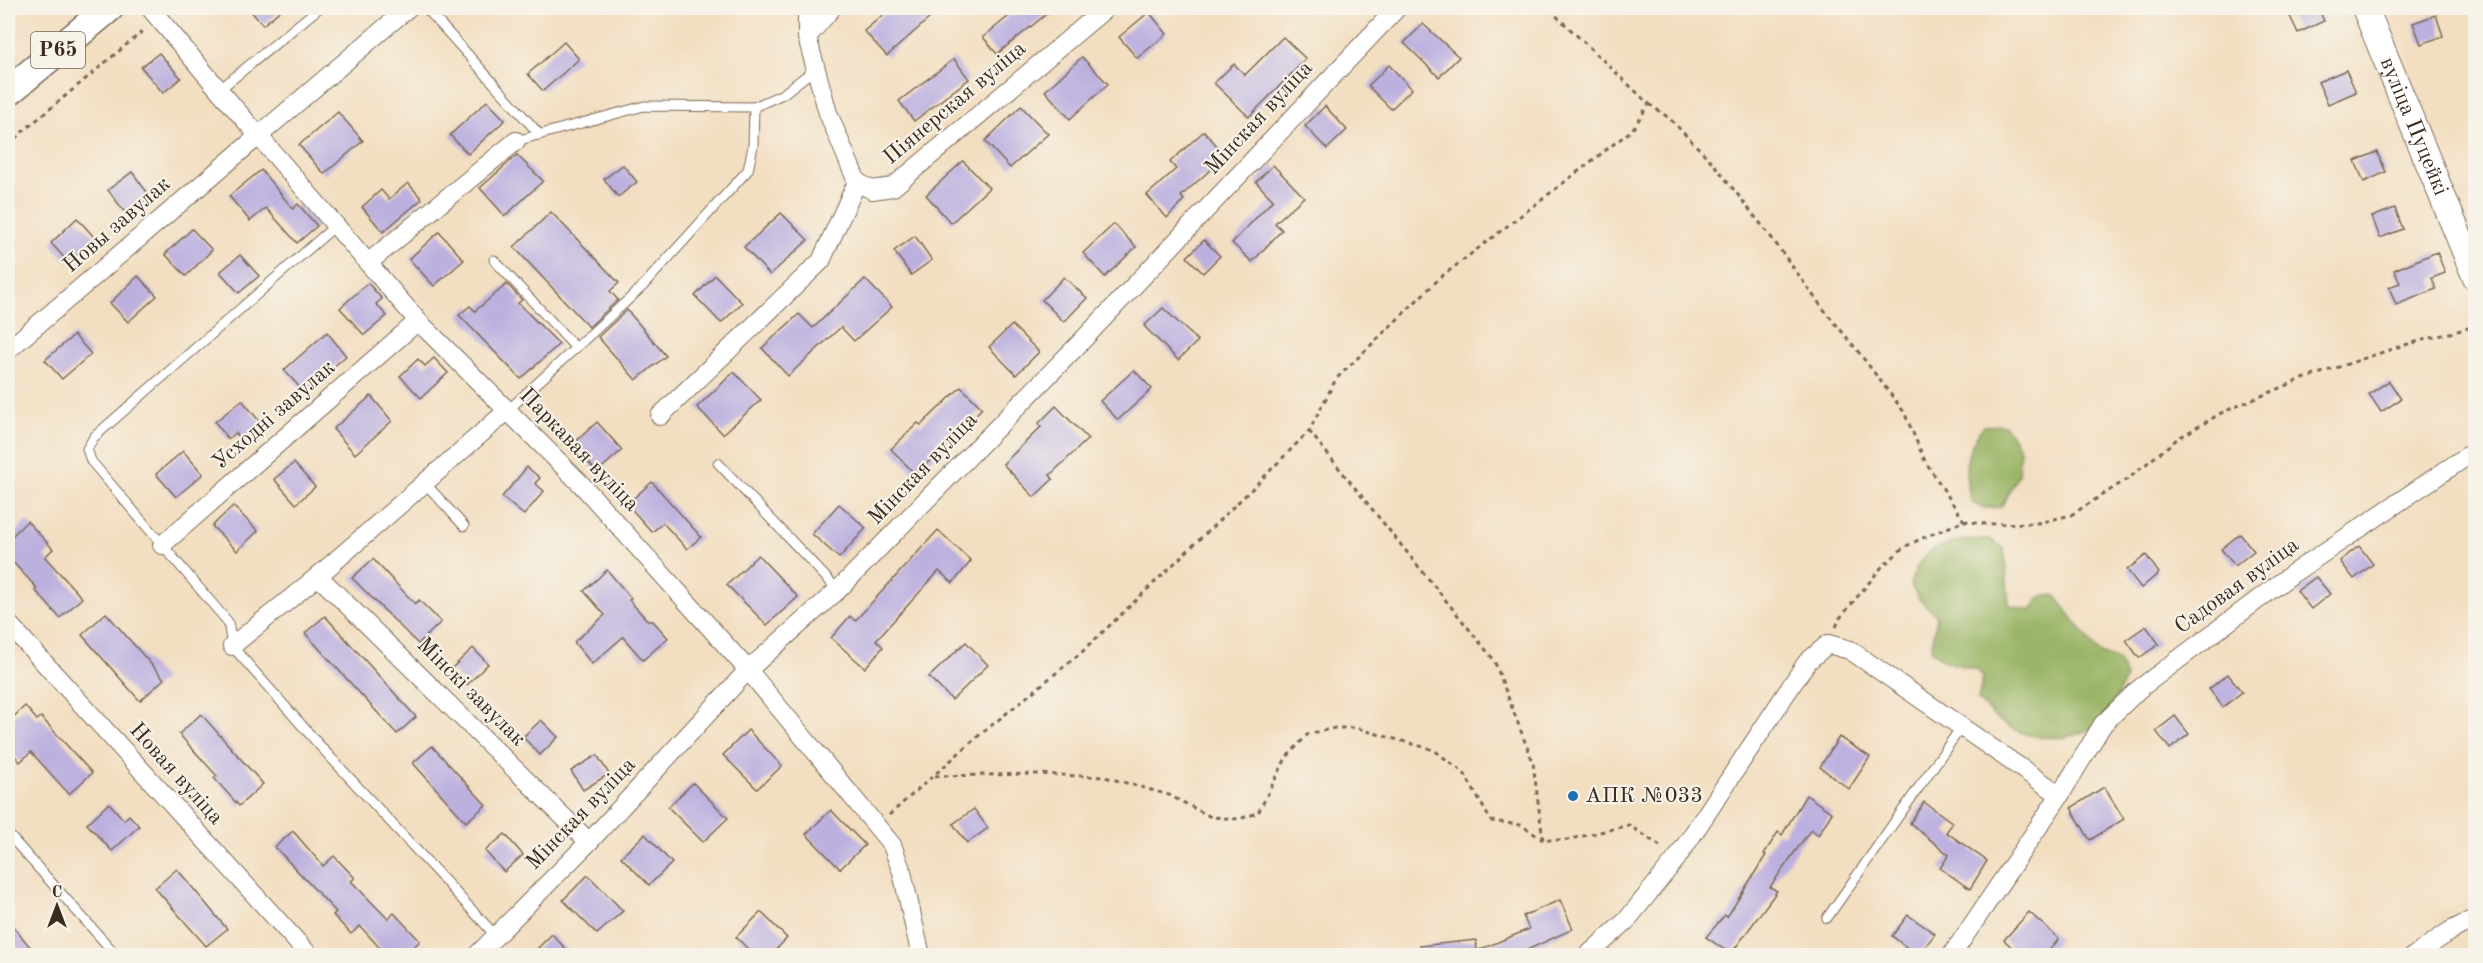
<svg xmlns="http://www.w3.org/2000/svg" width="2483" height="963" font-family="'Old Standard TT',serif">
<rect width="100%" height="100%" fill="#f7f3e8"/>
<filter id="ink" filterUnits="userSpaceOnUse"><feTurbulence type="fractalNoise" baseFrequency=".0167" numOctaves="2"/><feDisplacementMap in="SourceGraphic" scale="12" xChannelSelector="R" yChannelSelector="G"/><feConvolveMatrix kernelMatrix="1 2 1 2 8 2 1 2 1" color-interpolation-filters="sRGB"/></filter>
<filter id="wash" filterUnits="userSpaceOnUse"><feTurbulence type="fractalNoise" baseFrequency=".008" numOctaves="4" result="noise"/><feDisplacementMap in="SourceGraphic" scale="24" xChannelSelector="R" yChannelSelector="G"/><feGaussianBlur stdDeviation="1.35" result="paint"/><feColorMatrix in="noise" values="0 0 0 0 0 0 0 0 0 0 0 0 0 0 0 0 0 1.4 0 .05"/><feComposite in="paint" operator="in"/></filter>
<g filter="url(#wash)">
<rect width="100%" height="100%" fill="#f2dec0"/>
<g fill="#9bb668" stroke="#6b7043" stroke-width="1.5">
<path d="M2005,425L2020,449L2018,475L2001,507L1984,508L1972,503C1962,473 1964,453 1983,426Z"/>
<path d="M1989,539L2004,548L2009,605L2031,611L2040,597L2055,595L2098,652L2118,660L2126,677C2120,691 2113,706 2103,717C2081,744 2033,742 2005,725C1995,718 1987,710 1978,700L1983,677L1978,670L1945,661L1931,650L1937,616L1919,599L1910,584C1913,577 1915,569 1920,562C1934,541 1967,540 1989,539Z"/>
</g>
<g id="blocks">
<g fill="#bcb0df">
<path d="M248,8H283L263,25Z"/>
<path d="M891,8H941L887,56L864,31Z"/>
<path d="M1019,8H1054L997,54L983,37Z"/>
<path d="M2298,8H2318L2324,21L2298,33L2288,12Z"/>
<path d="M1149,12L1167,34L1137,58L1119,37Z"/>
<path d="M2436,15L2443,36L2421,44L2413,23Z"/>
<path d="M1423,24L1459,57L1439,77L1404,43Z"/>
<path d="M1283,37L1306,59L1249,117L1214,83L1234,64L1245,75Z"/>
<path d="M564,42L579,59L543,91L528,74Z"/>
<path d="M159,53L181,78L163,93L141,67Z"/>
<path d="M1082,57L1108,84L1070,119L1045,91Z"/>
<path d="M954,59L969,79L914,121L899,101Z"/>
<path d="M1389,65L1412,89L1391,109L1368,86Z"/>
<path d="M2346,70L2356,92L2328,104L2318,82Z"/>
<path d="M487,101L505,120L468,154L450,135Z"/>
<path d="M1021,106L1048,134L1010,168L985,141Z"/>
<path d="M1325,106L1347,130L1327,149L1305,126Z"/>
<path d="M338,112L363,141L324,174L299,145Z"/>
<path d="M1204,131L1226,156L1181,196L1184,200L1167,218L1147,195L1176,169L1170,162Z"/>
<path d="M2377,152L2386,172L2364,182L2355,161Z"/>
<path d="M517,155L543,181L505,216L480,188Z"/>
<path d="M963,161L989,188L951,223L926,195Z"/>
<path d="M623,165L637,182L618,197L604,179Z"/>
<path d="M1273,165L1304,197L1275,223L1282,230L1252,262L1232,243L1273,200L1256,182Z"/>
<path d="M261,170L293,209L298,204L317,226L297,243L266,208L250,221L229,196Z"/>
<path d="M132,172L150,196L126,214L108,190Z"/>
<path d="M408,183L422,199L383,232L362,207L381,190L389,199Z"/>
<path d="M2395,208L2403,229L2380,238L2372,217Z"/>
<path d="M551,212L619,283L610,291L618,300L589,327L514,247Z"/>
<path d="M781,213L808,240L770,275L744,247Z"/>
<path d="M77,218L95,238L69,263L51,243Z"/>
<path d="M1114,224L1136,247L1105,277L1083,253Z"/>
<path d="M192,229L212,250L186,276L165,254Z"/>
<path d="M439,232L464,260L434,286L409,259Z"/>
<path d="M915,236L932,260L911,275L894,251Z"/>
<path d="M1204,240L1220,256L1203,273L1187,257Z"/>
<path d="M2437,252L2445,273L2432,278L2436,289L2396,305L2389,287L2400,283L2394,270Z"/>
<path d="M240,255L259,276L239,293L220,272Z"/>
<path d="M715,275L742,303L721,323L695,296Z"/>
<path d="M138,276L157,296L128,322L110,303Z"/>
<path d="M1064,277L1087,298L1064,322L1042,300Z"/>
<path d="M865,279L892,307L854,341L841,327L788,376L762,348L799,314L813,328Z"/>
<path d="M368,283L382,299L376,304L387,316L364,335L340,308Z"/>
<path d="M507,284L522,300L518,303L559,344L521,379L459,315L470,306L475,311Z"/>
<path d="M1163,308L1198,341L1178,360L1144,326Z"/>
<path d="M627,310L666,356L636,380L598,337Z"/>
<path d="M1012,325L1039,352L1016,375L989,347Z"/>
<path d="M327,332L346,356L304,392L284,370Z"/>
<path d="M74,335L91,354L62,379L45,360Z"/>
<path d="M434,358L448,373L421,398L400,376L418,359L425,366Z"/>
<path d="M1134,370L1152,389L1118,420L1100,401Z"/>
<path d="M734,372L761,400L723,434L697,407Z"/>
<path d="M2389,381L2401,399L2381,412L2369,394Z"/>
<path d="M961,387L982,408L944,448L915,474L891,449L918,423L921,425Z"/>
<path d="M371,396L392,421L355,454L333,429Z"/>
<path d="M242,400L264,427L244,443L236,433L228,439L215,422Z"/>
<path d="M1056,406L1088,439L1050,475L1053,479L1034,497L1003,464L1041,427L1038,424Z"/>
<path d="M597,422L622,450L597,472L572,445Z"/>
<path d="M183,451L203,474L176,497L156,474Z"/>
<path d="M294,463L315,487L296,504L274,479Z"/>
<path d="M527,467L540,478L535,483L544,491L524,515L502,497Z"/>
<path d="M652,482L701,537L687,549L663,523L652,532L627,504Z"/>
<path d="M839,504L866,528L839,558L812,534Z"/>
<path d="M233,506L258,531L237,551L212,526Z"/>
<path d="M27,521L53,549L45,557L82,598L60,618L35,590L37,588L8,557V540Z"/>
<path d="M938,530L971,561L953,583L939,571L876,640L883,647L865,668L831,638L850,616L855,621Z"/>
<path d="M2240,534L2254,551L2235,566L2221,549Z"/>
<path d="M2359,546L2373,564L2354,579L2340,561Z"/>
<path d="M758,555L798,597L767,625L727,585Z"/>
<path d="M2146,555L2159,573L2141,588L2127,570Z"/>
<path d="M373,559L415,604L419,600L441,622L418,644L352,578Z"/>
<path d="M607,570L631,598L629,600L648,621H653L668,638L643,660L623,637L592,664L574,642L605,615L584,591Z"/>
<path d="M2316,577L2330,594L2311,609L2297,591Z"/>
<path d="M106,613L164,679L140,701L82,635Z"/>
<path d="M325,616L416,717L397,734L305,633Z"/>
<path d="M2146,626L2159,644L2139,658L2126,640Z"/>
<path d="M966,642L988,665L952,700L929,677Z"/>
<path d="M473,648L488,664L467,685L451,669Z"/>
<path d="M2228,674L2242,692L2223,707L2209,689Z"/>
<path d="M25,706L37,720L41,717L92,773L69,794L31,752L20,762L8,748V722Z"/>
<path d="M201,714L263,784L239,806L214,778L217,776L179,734Z"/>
<path d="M2175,716L2189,734L2170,749L2156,731Z"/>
<path d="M541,720L558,737L540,755L523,737Z"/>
<path d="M748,730L782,766L757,789L723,755Z"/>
<path d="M1839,737L1870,757L1849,789L1820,767Z"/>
<path d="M432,746L486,805L466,822L413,763Z"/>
<path d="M597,755L609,774L583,790L571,771Z"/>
<path d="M693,783L728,818L703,842L668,807Z"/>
<path d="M2104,787L2124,819L2090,840L2071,808Z"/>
<path d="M1806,795L1832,813L1818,835L1811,829L1770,887L1777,891L1731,954L1706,937L1725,915L1727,917L1766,855L1764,854L1778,832L1782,835Z"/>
<path d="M1924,802L1953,823L1946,832L1987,861L1970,889L1940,868L1949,855L1910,823Z"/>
<path d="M109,803L124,820L129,815L139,826L112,851L87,824Z"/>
<path d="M974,809L988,828L967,843L953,824Z"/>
<path d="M831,810L865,845L840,869L806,834Z"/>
<path d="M293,831L323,866L334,856L355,878L351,881L388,919L394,913L420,941L404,956H387L360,926L351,934L333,915L336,912L275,847Z"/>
<path d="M505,834L523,855L504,872L485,851Z"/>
<path d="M645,834L672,863L649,885L621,857Z"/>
<path d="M177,869L227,929L206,946L155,888Z"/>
<path d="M588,875L623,911L597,934L563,900Z"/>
<path d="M1560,900L1573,929L1514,956H1421L1420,946L1476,940L1477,951L1529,929L1523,916Z"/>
<path d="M761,912L787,938L770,956H755L736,937Z"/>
<path d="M2029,912L2059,939L2044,956H2021L2004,940Z"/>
<path d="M1908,915L1935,934L1918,956L1892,936Z"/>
<path d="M8,921L38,956H8Z"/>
<path d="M552,934L572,956H530Z"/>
</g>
</g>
</g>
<g filter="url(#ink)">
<use href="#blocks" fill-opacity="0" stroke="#7b6957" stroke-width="1.5"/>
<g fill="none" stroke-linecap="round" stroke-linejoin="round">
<defs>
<g id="lane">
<path d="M426,8L540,135"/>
<path d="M219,90L319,8"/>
<path d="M754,107L783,94L816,68"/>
<path d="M336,225L94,437L87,449L91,461L228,622L232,646L321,747L496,936"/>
<path d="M494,260L576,348"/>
<path d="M507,411L642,287L748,170L753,146L754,107L644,106L516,141"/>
<path d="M718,463L838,590"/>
<path d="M425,483L464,526"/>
<path d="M8,834L117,956"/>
<path d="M1827,918L1962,726"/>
</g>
<g id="street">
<path d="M150,8L219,90L418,321L582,485L748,670L892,845L902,872L921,956"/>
<path d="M807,8V37"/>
<path d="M832,8L807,37L828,113L857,182"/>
<path d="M368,263L516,141"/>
<path d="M8,350L408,8"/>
<path d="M660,416L821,261L857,182L872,190L893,187L1106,8"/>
<path d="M162,545L418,321"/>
<path d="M318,576L589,842"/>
<path d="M8,623L310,956"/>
<path d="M232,646L318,576L507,411"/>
<path d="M476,956L589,842L748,670L838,590L1077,346L1397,8"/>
<path d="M1587,956L1626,921L1677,858L1807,662L1828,644L1850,650L2060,795"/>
<path d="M1951,956L2060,795L2103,724L2139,689L2292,574L2476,450"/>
<path d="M2414,956L2450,931L2476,918"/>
</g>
<g id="secondary">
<path id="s1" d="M2365,8L2476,278"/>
</g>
<path id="primary" d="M8,92L109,8"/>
</defs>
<use href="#lane" stroke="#7b6957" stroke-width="11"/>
<use href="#street" stroke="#7b6957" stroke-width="20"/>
<use href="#secondary" stroke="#7b6957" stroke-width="28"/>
<use href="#primary" stroke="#7b6957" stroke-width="31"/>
<g stroke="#7b6957" stroke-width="3" stroke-dasharray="4.5 4.5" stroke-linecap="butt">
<path d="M1649,104L1669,118L1713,163L1771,237L1821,306L1857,350L1904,412L1925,461L1964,521"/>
<path d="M8,144L144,30"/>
<path d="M1309,431L1494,660L1533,763L1543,840H1567L1629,825L1663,848"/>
<path d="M1836,627L1840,618L1881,568L1904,547L1927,536L1964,521L1986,524L2038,523L2071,515L2129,478L2177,439L2223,412L2297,381L2401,346L2476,326"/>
<path d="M935,776L1036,774L1105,777L1169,795L1211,817L1239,819L1258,813L1286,758L1308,734L1335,728H1356L1434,750L1464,773L1491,821L1521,825L1543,840"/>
<path d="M889,815L976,738L1082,652L1255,486L1309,431L1336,379L1441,277L1632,130L1649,104L1548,8"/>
</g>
<use href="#lane" stroke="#fff" stroke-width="9"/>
<use href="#street" stroke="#fff" stroke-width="18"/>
<use href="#secondary" stroke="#fff" stroke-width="26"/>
<use href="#primary" stroke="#fff" stroke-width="28"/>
</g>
</g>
<circle fill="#1f6fb2" stroke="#f7f3e8" stroke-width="2" cx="1573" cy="796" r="6"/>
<g text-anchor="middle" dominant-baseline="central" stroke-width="4.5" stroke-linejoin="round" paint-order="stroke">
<rect fill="#f7f3e8" stroke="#73665b" stroke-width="1.5" x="31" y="32" width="54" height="36" rx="4.5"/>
<g font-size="21" font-weight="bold" fill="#3b2a1e">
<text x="58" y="50">Р65</text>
</g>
<g font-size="22" fill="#3b2a1e" stroke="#f7f3e8">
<text transform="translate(955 103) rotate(-40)">Піянерская вуліца</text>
<text transform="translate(1259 118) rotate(-47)">Мінская вуліца</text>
<text stroke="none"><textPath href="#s1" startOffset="128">вуліца Пуцейкі</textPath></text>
<text transform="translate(117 225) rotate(-41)">Новы завулак</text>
<text transform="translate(274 415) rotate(-41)">Усходні завулак</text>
<text transform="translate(579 450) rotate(46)">Паркавая вуліца</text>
<text transform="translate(923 469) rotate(-46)">Мінская вуліца</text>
<text transform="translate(2237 586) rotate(-36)">Садовая вуліца</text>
<text transform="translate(471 692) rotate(45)">Мінскі завулак</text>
<text transform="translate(176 774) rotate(48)">Новая вуліца</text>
<text transform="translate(581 814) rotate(-46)">Мінская вуліца</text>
</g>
<g font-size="22" fill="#3b2a1e" stroke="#f7f3e8" text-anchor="start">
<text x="1585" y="796">АПК №033</text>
</g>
</g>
<rect width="2483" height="963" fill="none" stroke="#f7f3e8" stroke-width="30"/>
<g transform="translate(57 906)" stroke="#f7f3e8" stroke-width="4.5" paint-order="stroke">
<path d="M0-4.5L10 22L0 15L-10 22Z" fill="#3b2a1e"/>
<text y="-9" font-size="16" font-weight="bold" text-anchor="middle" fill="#3b2a1e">С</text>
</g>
</svg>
